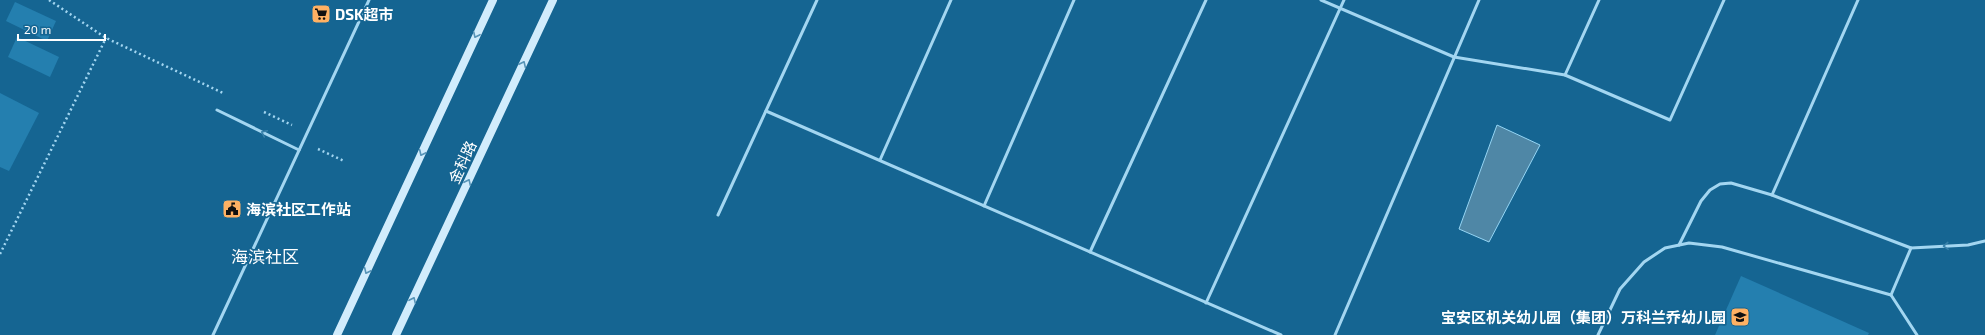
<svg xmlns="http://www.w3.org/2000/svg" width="1985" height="335" font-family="'Exo 2','Noto Sans SC',sans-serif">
<rect width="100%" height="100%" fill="#156592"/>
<g fill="#247faf">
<path d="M15,2L56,21L47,41L6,21Z"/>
<path d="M17,37L59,57L50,77L8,57Z"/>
<path d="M0,93L39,113L9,171L0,167Z"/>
<path d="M1741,276L1869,333L1868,335H1715Z"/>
</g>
<path fill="#4f87a6" stroke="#95d5f4" d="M1497,125L1540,145L1489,242L1459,229Z"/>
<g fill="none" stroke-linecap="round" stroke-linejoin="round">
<g stroke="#a3d6f1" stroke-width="2.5" stroke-dasharray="2 3" stroke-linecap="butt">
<path d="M49,0L106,38L223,93"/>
<path d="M264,112L292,125"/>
<path d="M318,149L344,161"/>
<path d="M0,254L106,38"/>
</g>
<g stroke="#a3d6f1" stroke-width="3">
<path d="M1321,0L1454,57L1565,75L1670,120L1724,0"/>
<path d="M1565,75L1599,0"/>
<path d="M217,110L299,150"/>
<path d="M766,111L1281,335"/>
<path d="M880,160L951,0"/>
<path d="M1772,195L1858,0"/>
<path d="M984,206L1074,0"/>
<path d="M718,215L817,0"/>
<path d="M1679,245L1701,201L1710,190L1720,184L1731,183L1772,195L1911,248"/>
<path d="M1090,252L1206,0"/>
<path d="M1206,303L1344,0"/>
<path d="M213,335L369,0"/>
<path d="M1335,335L1479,0"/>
<path d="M1598,335L1620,289L1644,262L1665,248L1689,243L1722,247L1891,295"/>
<path d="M1917,335L1891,295L1911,248L1968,245L1985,241"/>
</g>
<g stroke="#d1ecfc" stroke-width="8">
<path d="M337,335L493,0"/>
<path d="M396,335L553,0"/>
</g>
</g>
<defs><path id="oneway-chevron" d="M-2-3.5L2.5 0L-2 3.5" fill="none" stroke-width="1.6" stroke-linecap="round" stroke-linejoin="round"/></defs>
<g stroke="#5794b7">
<use href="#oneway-chevron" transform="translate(476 35) rotate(115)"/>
<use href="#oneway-chevron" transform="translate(523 64) rotate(-65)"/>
<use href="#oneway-chevron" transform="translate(422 153) rotate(115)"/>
<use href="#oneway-chevron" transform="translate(468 182) rotate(-65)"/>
<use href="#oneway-chevron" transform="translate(367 271) rotate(115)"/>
<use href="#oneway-chevron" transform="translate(413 300) rotate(-65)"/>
</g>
<g stroke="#3881aa">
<use href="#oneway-chevron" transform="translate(264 133) rotate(-154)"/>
<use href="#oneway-chevron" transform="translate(1946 246) rotate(177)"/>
</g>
<defs>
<symbol id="supermarket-square" viewBox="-11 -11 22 22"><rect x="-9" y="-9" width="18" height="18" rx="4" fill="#ffb163" stroke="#156592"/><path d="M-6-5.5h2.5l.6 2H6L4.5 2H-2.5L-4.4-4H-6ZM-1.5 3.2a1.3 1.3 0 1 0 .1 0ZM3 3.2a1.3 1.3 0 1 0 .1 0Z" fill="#111"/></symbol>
<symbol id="civic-square" viewBox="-11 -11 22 22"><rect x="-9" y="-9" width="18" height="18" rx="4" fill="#ffb163" stroke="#156592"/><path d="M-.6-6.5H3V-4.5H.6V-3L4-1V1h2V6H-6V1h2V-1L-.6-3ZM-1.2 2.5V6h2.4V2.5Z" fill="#111"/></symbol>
<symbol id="school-square" viewBox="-11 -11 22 22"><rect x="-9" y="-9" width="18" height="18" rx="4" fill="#ffb163" stroke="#156592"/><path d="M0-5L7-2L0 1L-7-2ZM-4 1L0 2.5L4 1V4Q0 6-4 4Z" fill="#111"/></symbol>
</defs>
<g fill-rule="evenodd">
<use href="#supermarket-square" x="310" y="3" width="22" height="22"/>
<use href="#civic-square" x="221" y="198" width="22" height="22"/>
<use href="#school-square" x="1729" y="306" width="22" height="22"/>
</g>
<g text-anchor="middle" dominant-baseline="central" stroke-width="3.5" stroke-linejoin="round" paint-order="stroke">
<g font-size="15" font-weight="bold" fill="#fff" stroke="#156592" text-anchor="start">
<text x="335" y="14">DSK超市</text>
<text x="246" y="209">海滨社区工作站</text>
<text x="1726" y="317" text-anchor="end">宝安区机关幼儿园（集团）万科兰乔幼儿园</text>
</g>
<g font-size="15" fill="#fff" stroke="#156592">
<text transform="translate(462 162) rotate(-65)">金科路</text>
</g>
<g font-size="17" fill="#fff" stroke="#156592">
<text x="265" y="256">海滨社区</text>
</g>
</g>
<path d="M18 34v6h87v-6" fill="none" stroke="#ffffff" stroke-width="2"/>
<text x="24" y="34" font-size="12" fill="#ffffff" stroke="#156592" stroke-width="3" paint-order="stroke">20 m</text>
</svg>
